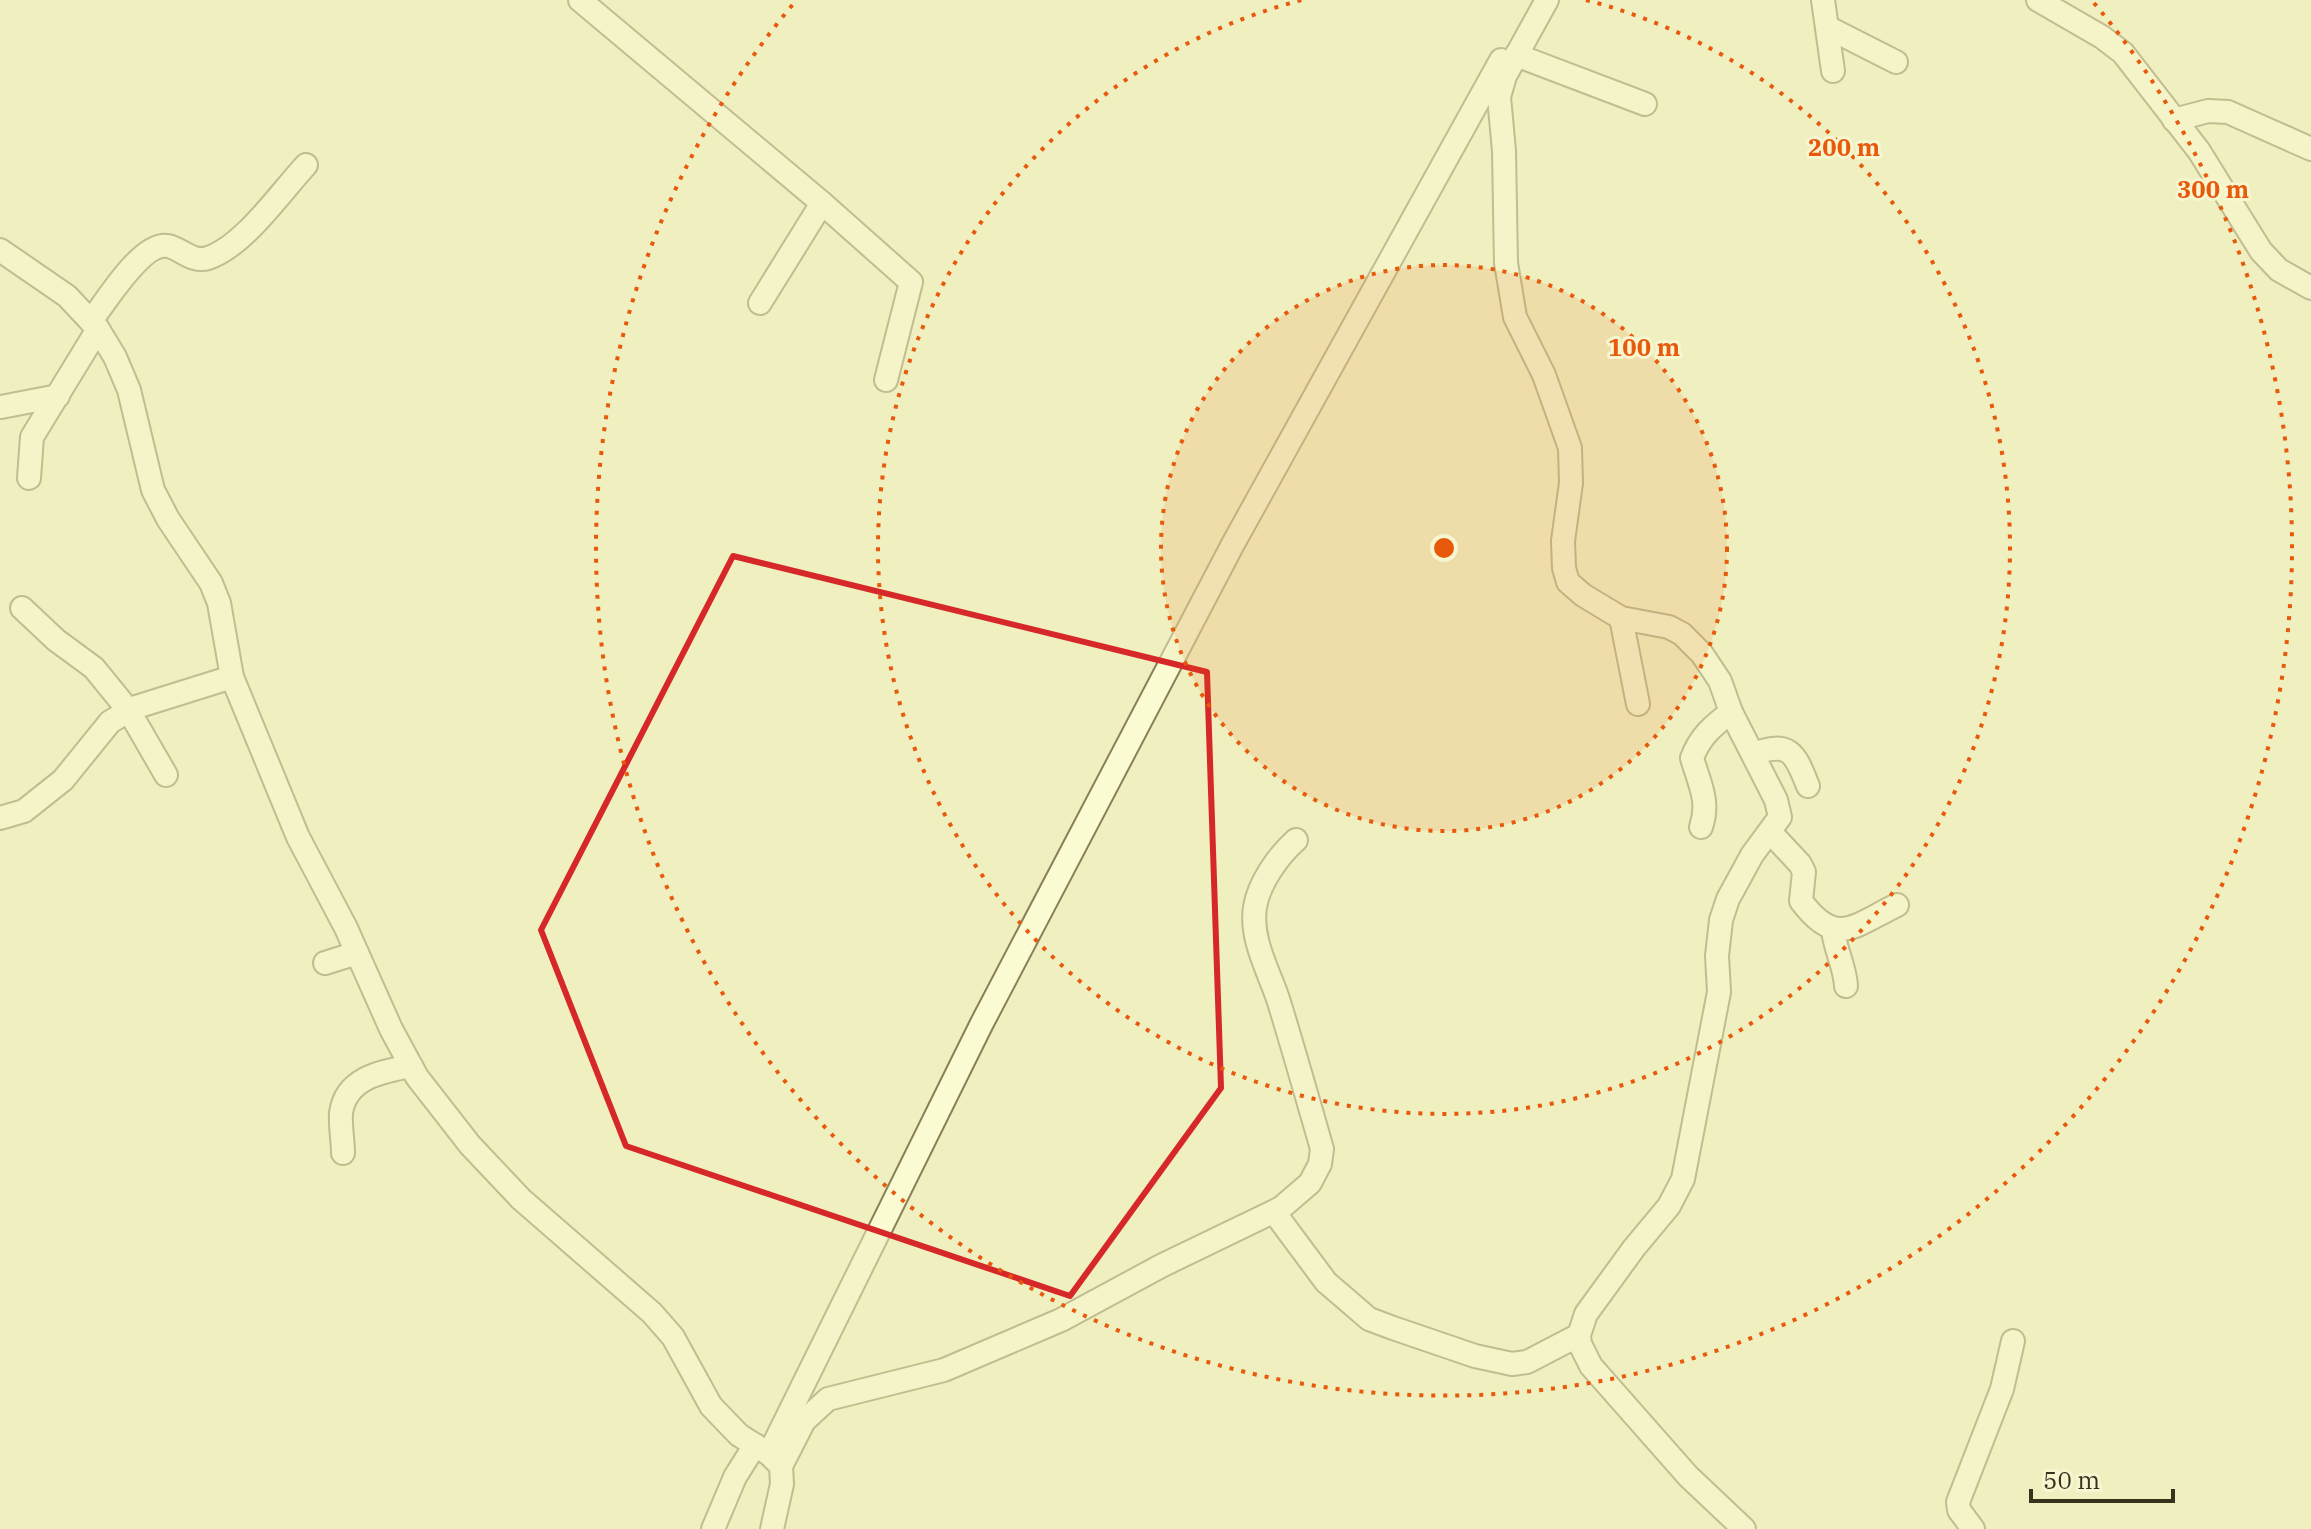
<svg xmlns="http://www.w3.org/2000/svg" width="2311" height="1529" font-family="'IBM Plex Serif',serif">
<rect width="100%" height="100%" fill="#efefc0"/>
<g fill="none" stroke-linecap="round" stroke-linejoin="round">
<defs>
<g id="minor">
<path d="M580,0L822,203L911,282L886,380"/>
<path d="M1547,0L1505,76L1499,97L1504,151L1506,263L1515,317L1544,375L1570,448L1571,483L1563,541L1564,568L1568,582L1583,595L1621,618L1669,627L1682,634L1702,654L1720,681L1731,712L1776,800L1780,817L1752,855L1728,899L1721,920L1717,956L1719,992L1683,1179L1669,1206L1634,1248L1586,1314L1579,1335L1580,1344L1591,1366L1688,1476L1744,1529"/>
<path d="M1823,0L1833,71"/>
<path d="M2038,0L2102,37L2123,53L2199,151L2261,251L2279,270L2311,288"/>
<path d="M1827,27L1896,62"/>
<path d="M1516,55L1645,104"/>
<path d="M2174,120L2208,111L2228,112L2311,149"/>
<path d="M0,250L67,296L98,329L115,357L129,390L153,490L168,519L211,583L219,603L232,677L298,837L346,928L391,1029L417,1077L470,1145L521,1199L652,1313L673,1337L711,1406L739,1435L769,1454L781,1466L782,1484L772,1529"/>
<path d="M760,303L822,203"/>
<path d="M91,321C105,303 142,241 168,246C182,249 192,263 208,258C244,246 280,193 306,165"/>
<path d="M1,407L58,396"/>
<path d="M29,478L32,437L98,329"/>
<path d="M22,608L56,640L94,668L129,711L166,775"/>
<path d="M1621,618L1638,704"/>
<path d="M1753,754C1791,740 1795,754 1808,786"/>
<path d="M0,818L24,811L63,780L110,722L133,708L232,677"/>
<path d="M1701,827C1710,801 1699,783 1692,758C1700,736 1714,725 1731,712"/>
<path d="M1771,833L1800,864L1804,872L1801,901C1836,948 1854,926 1897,905"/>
<path d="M1833,930C1835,950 1845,966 1846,986"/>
<path d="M325,963L357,953"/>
<path d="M343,1153C343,1140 340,1126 341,1113C346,1077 382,1072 411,1066"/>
<path d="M1274,1212L1326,1282L1369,1319L1393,1328L1475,1356L1512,1364L1527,1362L1579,1335"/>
<path d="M769,1454L982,1023L1233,544L1501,60"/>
<path d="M781,1466L804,1421L828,1399L944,1370L1061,1320L1161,1266L1281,1208L1310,1183L1320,1164L1322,1149C1308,1100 1294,1051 1279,1002C1269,971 1250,940 1255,907C1259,883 1278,856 1296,840"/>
<path d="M713,1529L735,1477L755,1445"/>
<path d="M1973,1529L1959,1510L1958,1502L2002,1389L2013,1341"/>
</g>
</defs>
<use href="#minor" stroke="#898057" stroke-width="26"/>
<use href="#minor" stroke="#fafad3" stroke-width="22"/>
</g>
<path d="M0 0H2311V1529H0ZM733,556L1207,672L1221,1088L1070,1296L626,1146L541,930Z" fill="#efefc0" fill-opacity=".55" fill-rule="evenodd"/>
<path fill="none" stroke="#d62828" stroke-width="6" stroke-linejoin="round" d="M733,556L1207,672L1221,1088L1070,1296L626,1146L541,930Z"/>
<circle cx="1444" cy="548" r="283" fill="#e8590c" fill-opacity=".12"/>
<g fill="none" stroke="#e8590c" stroke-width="4" stroke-dasharray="4 8">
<circle cx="1444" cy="548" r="283"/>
<path d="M1586 0A566 566 0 1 1 1302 0"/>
<path d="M2094 3A848 848 0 1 1 794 3"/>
</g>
<circle cx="1444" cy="548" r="12" fill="#e8590c" stroke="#f6f6d0" stroke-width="4"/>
<g font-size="24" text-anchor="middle" font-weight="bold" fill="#e8590c" stroke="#f6f6d0" stroke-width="6" stroke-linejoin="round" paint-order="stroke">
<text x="1844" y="156">200 m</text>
<text x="2213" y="198">300 m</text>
<text x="1644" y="356">100 m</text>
</g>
<path d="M2031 1489v12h142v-12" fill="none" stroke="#38321c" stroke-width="4"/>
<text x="2043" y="1489" font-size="24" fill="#38321c" stroke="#f6f6d0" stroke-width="6" paint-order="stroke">50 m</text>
</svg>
